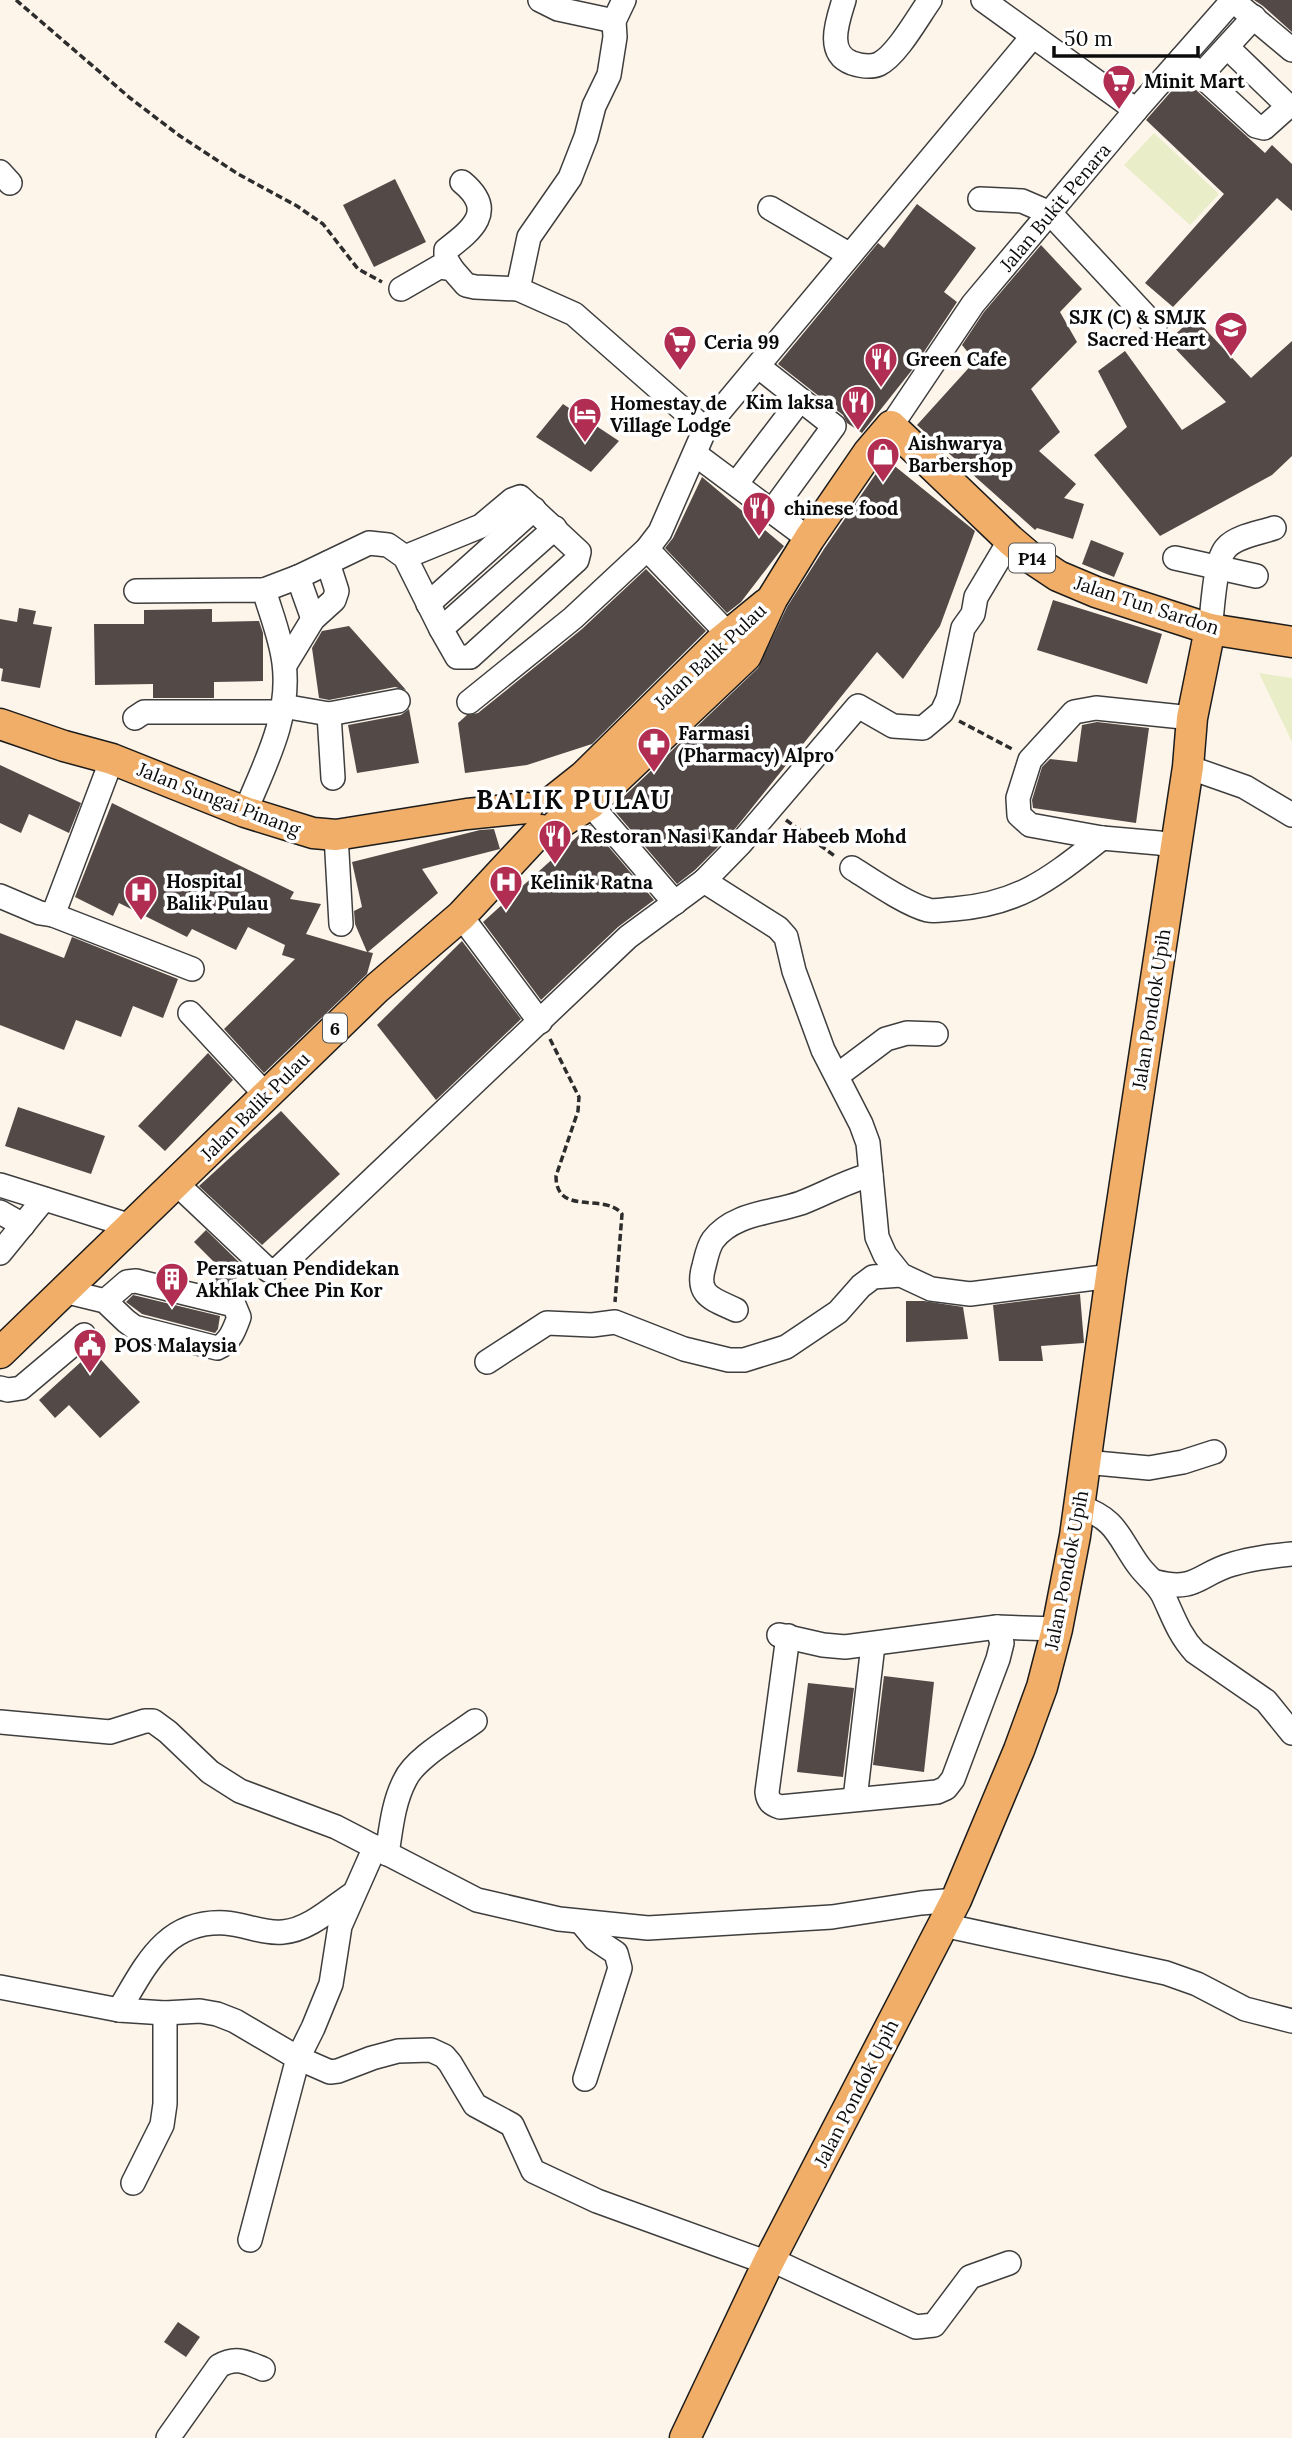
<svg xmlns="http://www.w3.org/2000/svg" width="1292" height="2438" font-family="Lora,serif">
<rect width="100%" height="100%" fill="#fef5ea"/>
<g fill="#e9edc8">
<path d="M1154,133L1219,194L1190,225L1124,165Z"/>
<path d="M1259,673L1292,678V742Z"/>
</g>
<g fill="#534a48">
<path d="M1254,0H1292V32L1263,6Z"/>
<path d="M1183,78L1265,153L1272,145L1292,164V211L1277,198L1173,307L1145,283L1224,194L1146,120Z"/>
<path d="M395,179L426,242L374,267L343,205Z"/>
<path d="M917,204L976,248L944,292L957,302L912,370L862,433L847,423L843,415L778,364L878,243L884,248Z"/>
<path d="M1041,245L1082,289L1060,312L1077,342L1031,389L1060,432L1039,451L1076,484L1064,498L1084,504L1073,539L1037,528L1035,530L917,425L975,361L962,345L984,312Z"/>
<path d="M1194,317L1251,378L1292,341V456L1272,475L1160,536L1094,455L1127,427L1098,371L1125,351L1182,430L1226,402L1168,341Z"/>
<path d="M563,404L619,441L591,472L536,437Z"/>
<path d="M886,459L975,531L940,626L903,679L877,652L730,835L695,870L677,884L612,808L758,668L787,607L824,549Z"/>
<path d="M702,477L784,546L741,602L727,613L665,548L673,538Z"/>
<path d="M1091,540L1124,553L1114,577L1082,564Z"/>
<path d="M646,569L706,631L592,744L527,765L465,773L458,723L467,715L478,713L582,629Z"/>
<path d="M1053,600L1162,634L1147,684L1037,650Z"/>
<path d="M19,608L36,611L33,624L52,627L40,688L1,681L3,669L0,668V619L17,622Z"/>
<path d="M212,609V622L259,621L263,633V681L214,682V698H153V684L95,685L94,624H144V610Z"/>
<path d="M349,626L406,690L395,687L329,700L319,698L312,648L322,631Z"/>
<path d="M409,709L419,763L357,773L348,725L401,715Z"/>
<path d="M1097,722L1149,728L1136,823L1033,808L1032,800L1042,767L1050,759L1077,762L1082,725Z"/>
<path d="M0,765L81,803L69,833L29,814L21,833L0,823Z"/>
<path d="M112,803L294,892L290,899L321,904L306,934L367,952L355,924L354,911L362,907L352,862L480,830L494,829L500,849L422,869L438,893L368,952L373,953L367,974L264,1073L224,1029L295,959L282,955L285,945L248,927L236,950L192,929L187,937L119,903L113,916L75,897Z"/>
<path d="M590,825L654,900L618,927L541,1000L483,922Z"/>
<path d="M0,933L64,958L72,937L178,979L163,1018L133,1006L121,1037L76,1020L64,1050L0,1025Z"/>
<path d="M462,941L521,1019L436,1100L377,1025Z"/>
<path d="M208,1053L233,1080L165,1151L138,1126Z"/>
<path d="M18,1107L105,1136L91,1174L5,1146Z"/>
<path d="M281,1111L340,1174L262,1245L199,1186Z"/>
<path d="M206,1230L246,1269L226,1289L217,1286L212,1282L223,1271L194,1242Z"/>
<path d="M1080,1294L1084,1343L1041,1346L1043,1361H999L993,1305Z"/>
<path d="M133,1295L220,1316L218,1329L215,1333L142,1314L126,1302Z"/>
<path d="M906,1301H924L963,1307L968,1339L906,1342Z"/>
<path d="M93,1351L140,1402L100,1438L69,1405L55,1418L39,1400Z"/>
<path d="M884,1676L934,1682L924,1772L873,1765Z"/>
<path d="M808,1683L854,1688L843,1777L797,1772Z"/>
<path d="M178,2322L200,2337L186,2357L164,2342Z"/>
</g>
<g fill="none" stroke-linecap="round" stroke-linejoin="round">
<defs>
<g id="minor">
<path d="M540,0L558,9L614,21"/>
<path d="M844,0C838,20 825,53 852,63C861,66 870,68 879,64C897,55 918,17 930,0"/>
<path d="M983,0L1136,110"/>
<path d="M1243,9L1292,50"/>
<path d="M1182,58L1256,126L1264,128L1283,111L1284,102L1227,47"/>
<path d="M1201,75L1254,17"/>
<path d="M0,172L10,183"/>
<path d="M980,199L1022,201L1050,213L1155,326"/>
<path d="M770,208L850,255"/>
<path d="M452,269L446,259V250C472,230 497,211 462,182"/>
<path d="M401,289L439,267L452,269L466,285L475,287L518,289L574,314L705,429"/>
<path d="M518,289L529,237L570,178L586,137L594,106L609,75L615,37L614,21L624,0"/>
<path d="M759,367L834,426L772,511"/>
<path d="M891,426L973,304L1136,110L1233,0"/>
<path d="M695,454L809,539"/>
<path d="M736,484L800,400"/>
<path d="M647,549L729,635"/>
<path d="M1175,558L1256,576"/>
<path d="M298,577L313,619"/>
<path d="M264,590L298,577L369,543L388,545L405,557L441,629L457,657H470L577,560L579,552L520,497L512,500L481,526L405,557"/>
<path d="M136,591L264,590C271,614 281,638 284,663C291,716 265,764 245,812"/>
<path d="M428,604L534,509"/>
<path d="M441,629L555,528"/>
<path d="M1210,629C1213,610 1214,559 1227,547C1237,536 1260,533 1274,528"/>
<path d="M285,665L313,619L334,600L337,591L328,563"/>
<path d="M469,702L573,618L647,549L660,532L705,429L1033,36"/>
<path d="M283,706L329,714L398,701"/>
<path d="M329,714L333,778"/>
<path d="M135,718L144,712H282"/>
<path d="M1188,767L1245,787L1292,815"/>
<path d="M590,804L675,903"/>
<path d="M336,835L341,924"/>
<path d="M1176,847L1159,843L1102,838L1030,825L1019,815L1018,798L1030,760L1074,712L1096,708L1192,718"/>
<path d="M852,868C871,880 907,905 928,910C935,912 946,909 954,909C1021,904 1052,877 1102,838"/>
<path d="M704,881L778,928L786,937L794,971L823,1050L861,1124L868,1143L877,1237L885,1255L901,1275L931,1289L970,1294L1111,1276"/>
<path d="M0,896L40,913L53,915L112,759"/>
<path d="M53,915L192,969"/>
<path d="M461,916L540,1022"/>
<path d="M190,1013L265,1094"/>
<path d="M838,1075L886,1039L907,1033L936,1034"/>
<path d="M177,1184L268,1270L278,1269L628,937L704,881L740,844L858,706L893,726L923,728L942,712L948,699L963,628L973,614L976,597L1010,540"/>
<path d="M0,1185L131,1226"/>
<path d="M0,1212L23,1225"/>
<path d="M0,1253L44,1199"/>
<path d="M64,1291L105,1301L127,1282L136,1281L234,1305L239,1317C235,1328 230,1343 217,1348L134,1327L126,1321L105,1301"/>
<path d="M736,1310C713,1299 695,1296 704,1266C706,1258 708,1247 713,1240C733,1213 772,1213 801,1203C825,1194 846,1181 871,1175"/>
<path d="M487,1362L547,1323L592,1325L615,1322L684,1349L729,1360H744L786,1347L838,1312L861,1286L873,1277L901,1275"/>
<path d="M0,1388L8,1390L21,1388L84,1335"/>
<path d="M1085,1462L1149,1468L1183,1462L1214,1452"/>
<path d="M1080,1507C1117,1519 1118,1537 1139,1566C1147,1577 1157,1583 1163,1595C1173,1616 1179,1635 1195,1652L1266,1701L1292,1733"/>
<path d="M1156,1582C1197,1592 1198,1574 1233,1564C1252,1558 1272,1556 1292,1554"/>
<path d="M779,1635L823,1645L845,1647L997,1627L1057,1629"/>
<path d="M788,1636L767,1792C768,1801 771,1804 780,1807L937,1792L946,1788L953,1779L998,1659L1002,1643L997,1627"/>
<path d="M0,1722L110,1732L145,1721H153L168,1732L210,1772L240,1791L336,1827L477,1900L559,1919L648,1928L832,1917L921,1903L956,1900"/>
<path d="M855,1799L873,1645"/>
<path d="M387,1854C391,1829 393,1803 405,1780C415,1758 455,1736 475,1721"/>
<path d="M581,1922L595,1939L616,1953L620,1968L585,2079"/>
<path d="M943,1925L1166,1973L1197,1984L1245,2009L1292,2021"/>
<path d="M0,1987L119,2010L165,2013L200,2011L217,2014L235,2021L298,2058L330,2072L338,2071L372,2058L398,2051L431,2050L444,2056L450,2063L475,2105L512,2125L533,2171L597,2201L768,2263"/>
<path d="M119,2010C146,1965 165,1920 225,1923C244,1924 264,1934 283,1932C309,1930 333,1907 354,1893"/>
<path d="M133,2183L162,2125L165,2104V2013"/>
<path d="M250,2240L298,2058L313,2028L331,1984L340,1926L375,1847"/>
<path d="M770,2259L916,2327L934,2325L970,2277L1009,2263"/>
<path d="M168,2438L219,2366C236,2356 246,2362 263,2369"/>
</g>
<g id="major">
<path d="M0,724L64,746L112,759L245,812L313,833L336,835L467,814L527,808"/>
<path d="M555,799L584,776L722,640L766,604"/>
<path d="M557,825L590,804L746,656L772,599L809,539L868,453L891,426L1010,540L1031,558L1058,576L1096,592L1210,629L1292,642"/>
<path d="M0,1353L377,988L461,916L541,830"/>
<path d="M685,2438L768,2263L956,1900L1019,1750L1042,1687L1057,1629L1075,1536L1111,1276L1188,767L1192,718L1210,629"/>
</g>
</defs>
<use href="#minor" stroke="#3e3e3e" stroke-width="26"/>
<use href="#major" stroke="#1c1c1c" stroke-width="33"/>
<g stroke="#2d2d2d" stroke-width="3.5" stroke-dasharray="7 3.5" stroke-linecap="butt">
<path d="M16,0L130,98L180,136L238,174L297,206L323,224L358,269L382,282"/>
<path d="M959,721L1014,750"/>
<path d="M786,820L836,857"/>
<path d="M550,1039L579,1097L578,1111L556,1176C556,1217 605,1192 622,1214L615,1302"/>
</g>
<use href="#minor" stroke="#fff" stroke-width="23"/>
<use href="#major" stroke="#f0ae68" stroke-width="30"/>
</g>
<defs>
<symbol id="supermarket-pin" viewBox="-11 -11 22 30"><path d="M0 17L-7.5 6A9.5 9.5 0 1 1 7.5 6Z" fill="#b12d52" stroke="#fff"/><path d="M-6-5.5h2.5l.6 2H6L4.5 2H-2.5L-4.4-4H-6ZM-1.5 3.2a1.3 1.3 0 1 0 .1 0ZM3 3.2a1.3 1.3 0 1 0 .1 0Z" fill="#fff"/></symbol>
<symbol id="school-pin" viewBox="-11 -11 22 30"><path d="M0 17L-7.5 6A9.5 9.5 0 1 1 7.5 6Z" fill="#b12d52" stroke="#fff"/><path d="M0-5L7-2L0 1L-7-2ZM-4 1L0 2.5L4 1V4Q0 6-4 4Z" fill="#fff"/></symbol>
<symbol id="restaurant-pin" viewBox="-11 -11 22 30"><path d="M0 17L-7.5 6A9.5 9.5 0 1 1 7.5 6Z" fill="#b12d52" stroke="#fff"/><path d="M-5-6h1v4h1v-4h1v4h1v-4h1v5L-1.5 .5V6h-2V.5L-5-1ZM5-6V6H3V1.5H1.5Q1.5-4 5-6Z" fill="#fff"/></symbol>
<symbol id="hotel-pin" viewBox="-11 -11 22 30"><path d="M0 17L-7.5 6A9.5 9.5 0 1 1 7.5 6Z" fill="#b12d52" stroke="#fff"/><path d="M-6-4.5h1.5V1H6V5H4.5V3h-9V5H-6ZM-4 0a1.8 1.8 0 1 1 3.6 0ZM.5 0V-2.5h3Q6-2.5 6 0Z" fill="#fff"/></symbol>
<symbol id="shop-pin" viewBox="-11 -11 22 30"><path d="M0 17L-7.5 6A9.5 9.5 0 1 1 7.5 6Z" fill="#b12d52" stroke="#fff"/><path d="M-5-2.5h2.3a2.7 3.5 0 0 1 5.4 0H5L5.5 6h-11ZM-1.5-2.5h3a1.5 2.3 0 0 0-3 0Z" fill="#fff"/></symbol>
<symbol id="pharmacy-pin" viewBox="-11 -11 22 30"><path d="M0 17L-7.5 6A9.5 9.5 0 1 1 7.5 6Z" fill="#b12d52" stroke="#fff"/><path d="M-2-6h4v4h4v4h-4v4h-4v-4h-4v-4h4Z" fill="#fff"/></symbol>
<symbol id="hospital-pin" viewBox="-11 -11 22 30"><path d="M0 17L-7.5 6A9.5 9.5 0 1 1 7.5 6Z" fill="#b12d52" stroke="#fff"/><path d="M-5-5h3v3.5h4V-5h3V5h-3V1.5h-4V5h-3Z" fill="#fff"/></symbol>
<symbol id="building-pin" viewBox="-11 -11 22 30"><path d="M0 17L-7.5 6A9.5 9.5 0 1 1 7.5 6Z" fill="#b12d52" stroke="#fff"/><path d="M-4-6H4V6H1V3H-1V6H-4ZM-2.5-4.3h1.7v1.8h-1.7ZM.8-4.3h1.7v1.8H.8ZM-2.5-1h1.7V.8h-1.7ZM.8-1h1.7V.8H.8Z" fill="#fff"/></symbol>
<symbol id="civic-pin" viewBox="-11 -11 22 30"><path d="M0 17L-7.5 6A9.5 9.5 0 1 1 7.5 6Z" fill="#b12d52" stroke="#fff"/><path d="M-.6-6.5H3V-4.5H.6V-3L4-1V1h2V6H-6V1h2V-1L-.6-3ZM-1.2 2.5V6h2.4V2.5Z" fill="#fff"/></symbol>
</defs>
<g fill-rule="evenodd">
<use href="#supermarket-pin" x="1100" y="62" width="38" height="52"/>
<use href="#school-pin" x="1212" y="309" width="38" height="52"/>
<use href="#supermarket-pin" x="661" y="323" width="38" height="52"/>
<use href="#restaurant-pin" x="862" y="340" width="38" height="52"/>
<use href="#restaurant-pin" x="839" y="383" width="38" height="52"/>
<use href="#hotel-pin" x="566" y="395" width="38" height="52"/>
<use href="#shop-pin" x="864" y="435" width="38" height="52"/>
<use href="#restaurant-pin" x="740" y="489" width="38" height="52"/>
<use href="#pharmacy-pin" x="635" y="725" width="38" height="52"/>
<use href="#restaurant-pin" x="536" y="817" width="38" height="52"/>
<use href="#hospital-pin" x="487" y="863" width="38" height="52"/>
<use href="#hospital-pin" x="122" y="873" width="38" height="52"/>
<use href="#building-pin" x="153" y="1260" width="38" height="52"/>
<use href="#civic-pin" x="71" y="1326" width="38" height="52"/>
</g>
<g text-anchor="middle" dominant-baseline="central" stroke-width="7" stroke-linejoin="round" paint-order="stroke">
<g fill="#fff" stroke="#545454" stroke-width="2">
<rect x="1009" y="543.5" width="46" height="29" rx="5"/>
<rect x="323" y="1013.5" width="24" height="29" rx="5"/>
</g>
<g font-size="18" font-weight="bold" fill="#0b0b0b">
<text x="1032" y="558">P14</text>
<text x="335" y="1028">6</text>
</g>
<g font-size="19" font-weight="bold" fill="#0b0b0b" stroke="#fff" text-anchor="start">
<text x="1144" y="81">Minit Mart</text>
<text x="1206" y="317" text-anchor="end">SJK (C) &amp; SMJK<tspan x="1206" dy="22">Sacred Heart</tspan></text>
<text x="704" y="342">Ceria 99</text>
<text x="906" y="359">Green Cafe</text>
<text x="834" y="402" text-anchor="end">Kim laksa</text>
<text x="610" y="403">Homestay de<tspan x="610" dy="22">Village Lodge</tspan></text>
<text x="908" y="443">Aishwarya<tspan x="908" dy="22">Barbershop</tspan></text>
<text x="784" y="508">chinese food</text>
<text x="678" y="733">Farmasi<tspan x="678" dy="22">(Pharmacy) Alpro</tspan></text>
<text x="580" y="836">Restoran Nasi Kandar Habeeb Mohd</text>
<text x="166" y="881">Hospital<tspan x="166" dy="22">Balik Pulau</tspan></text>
<text x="530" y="882">Kelinik Ratna</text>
<text x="196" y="1268">Persatuan Pendidekan<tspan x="196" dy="22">Akhlak Chee Pin Kor</tspan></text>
<text x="114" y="1345">POS Malaysia</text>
</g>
<g font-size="19" fill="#0b0b0b" stroke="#fff">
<text transform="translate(1055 207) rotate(-50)">Jalan Bukit Penara</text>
<text transform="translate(1147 605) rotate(18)">Jalan Tun Sardon</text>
<text transform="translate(710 656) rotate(-43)">Jalan Balik Pulau</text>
<text transform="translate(219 799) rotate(21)">Jalan Sungai Pinang</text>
<text transform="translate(1151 1009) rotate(-81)">Jalan Pondok Upih</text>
<text transform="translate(255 1106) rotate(-45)">Jalan Balik Pulau</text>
<text transform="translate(1066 1570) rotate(-79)">Jalan Pondok Upih</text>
<text transform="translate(856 2093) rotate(-63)">Jalan Pondok Upih</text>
</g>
<g font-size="26" font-weight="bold" letter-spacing="2" fill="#0b0b0b" stroke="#fff">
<text x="574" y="799">BALIK PULAU</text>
</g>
</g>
<path d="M1054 46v10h144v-10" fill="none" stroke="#0b0b0b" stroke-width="3.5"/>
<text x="1064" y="46" font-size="21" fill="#0b0b0b" stroke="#ffffff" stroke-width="5" paint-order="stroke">50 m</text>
</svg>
